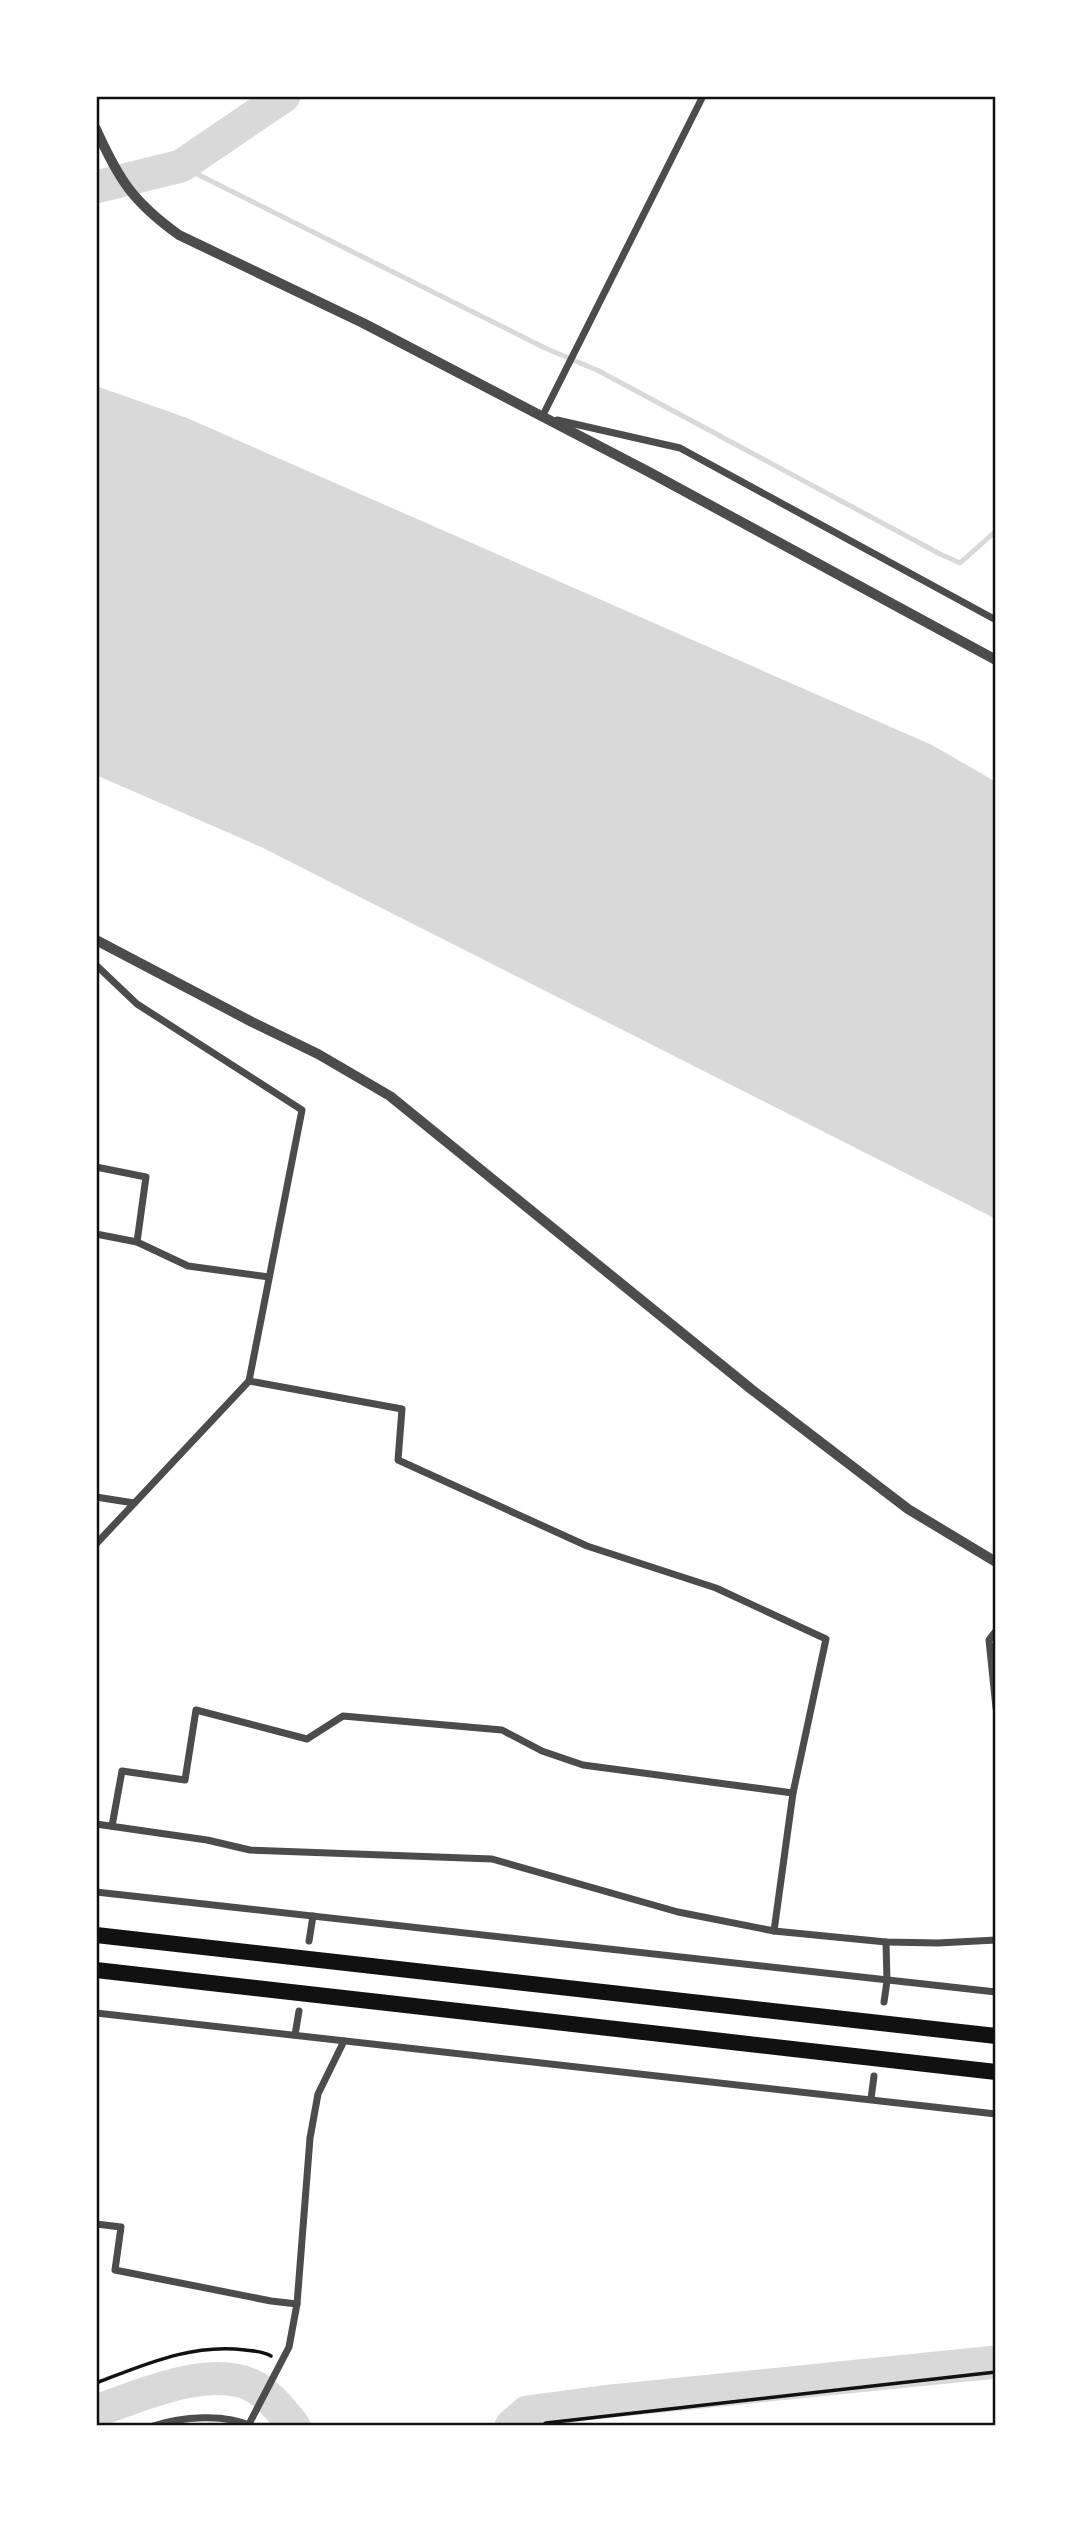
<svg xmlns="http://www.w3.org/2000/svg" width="1092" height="2522" font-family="Montserrat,sans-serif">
<rect width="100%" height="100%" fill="#fff"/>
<path fill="#d9d9d9" d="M96,386L187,418L932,745L996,782V1219L261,847L96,775Z"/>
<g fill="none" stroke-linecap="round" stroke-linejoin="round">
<path stroke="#d9d9d9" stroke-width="5" d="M181,166L545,348L599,371L940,554L960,563L996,531"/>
<g stroke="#d9d9d9" stroke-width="33">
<path d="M96,187L181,166L284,96"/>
<path d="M96,2411C139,2396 212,2363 255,2387C270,2396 283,2412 294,2426"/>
<path d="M511,2426L527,2412L602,2402L996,2362"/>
</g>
<g stroke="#111" stroke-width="3.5">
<path d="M96,2383C144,2365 192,2343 245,2350C254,2351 263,2351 271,2356"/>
<path d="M542,2426L546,2423L996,2372"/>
</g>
<g stroke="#4c4c4c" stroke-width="7">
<path d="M542,417L703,96"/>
<path d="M557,420L680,448L996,620"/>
<path d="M96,965L137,1004L302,1110L249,1381L96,1544"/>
<path d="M96,1167L146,1177L137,1242"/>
<path d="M96,1234L137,1242L188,1266L269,1277"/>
<path d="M249,1381L402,1409L398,1460L587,1546L716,1588L826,1639L793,1793L774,1931"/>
<path d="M96,1497L134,1503"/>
<path d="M996,1631L989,1640L996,1708"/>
<path d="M96,1824L207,1840L250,1850L492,1859L678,1912L774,1931L886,1942L938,1943L996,1940"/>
<path d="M112,1826L122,1771L185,1780L196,1710L307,1739L343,1716L502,1730L542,1751L583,1765L793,1793"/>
<path d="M96,1892L996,1992"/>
<path d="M309,1941L313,1916"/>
<path d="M884,2002L887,1981L886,1942"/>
<path d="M96,2013L996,2114"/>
<path d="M295,2035L299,2011"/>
<path d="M871,2099L874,2076"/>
<path d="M96,2224L121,2227L115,2270L271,2301L297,2304"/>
<path d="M249,2424L289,2347L297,2304L310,2138L318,2094L344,2041"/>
<path d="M153,2426C181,2417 224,2413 251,2426"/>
</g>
<g stroke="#4c4c4c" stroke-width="10">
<path d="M96,129C119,180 133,202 179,235L363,323L649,472L996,660"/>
<path d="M96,940L252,1022L318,1054L390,1096L751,1389L908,1509L996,1562"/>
</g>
<g stroke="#111" stroke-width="16">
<path d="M96,1935L996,2036"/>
<path d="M96,1970L996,2072"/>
</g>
</g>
<rect width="1092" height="2522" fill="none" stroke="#ffffff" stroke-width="196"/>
<rect x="98" y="98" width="896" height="2326" fill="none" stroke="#111" stroke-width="2.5"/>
</svg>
